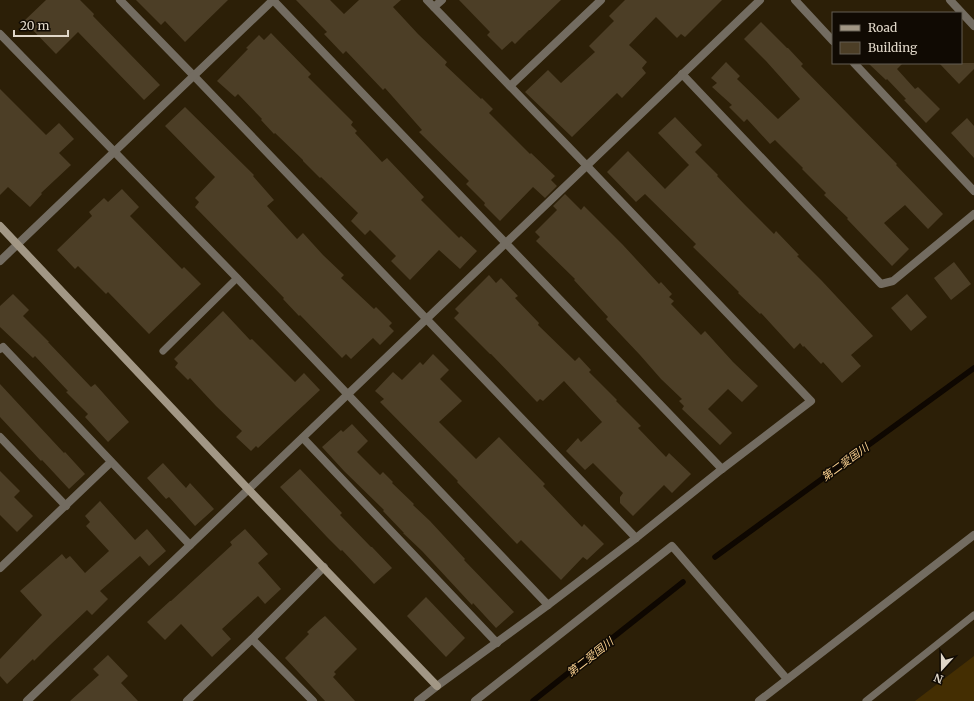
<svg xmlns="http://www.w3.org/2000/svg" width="974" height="701" font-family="Merriweather,'Noto Sans JP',serif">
<rect width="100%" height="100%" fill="#2c1f07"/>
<path fill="#442e02" d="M974,656V701H915Z"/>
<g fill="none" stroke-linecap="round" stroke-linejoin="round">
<g stroke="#0e0701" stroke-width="5.5">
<path d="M715,557L974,368"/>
<path d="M533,701L683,582"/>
</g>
</g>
<g fill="#4c3e26">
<path d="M46,0H80L94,14L93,16L160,85L144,100L78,32L56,54L24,21Z"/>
<path d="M136,0H228L185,42L165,21L161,25Z"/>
<path d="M296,0H330L344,14L359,0H401L393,7L418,34L447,62L445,65L481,99L482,98L493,109L489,113L530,154L531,153L555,176L551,180L557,186L545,198L533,187L500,221L484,205L485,203L466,184L469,181L419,132L422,130L385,88L383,90L346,51L343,54L324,34L327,32Z"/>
<path d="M459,0H561L530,30H529L515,44L512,41L502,50L487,35L490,32Z"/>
<path d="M625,0H722L685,37L681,34L677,38L656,17L629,45L647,62L642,68L646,73L622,98L617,93L572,137L525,92L548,70L561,83L595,52L589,46L614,21L609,16Z"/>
<path d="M761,22L787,48H788L803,64L801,66L897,164L896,165L943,214L928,229L905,205L884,223L909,249L892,266L847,219L848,218L824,195L826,193L802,169L803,168L775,140L770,144L747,119L744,122L729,107L732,105L712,87L717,83L711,78L726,62L740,76L737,79L778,119L800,99L766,61L744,39Z"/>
<path d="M271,33L311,74L308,77L353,122L351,125L357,131L355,133L382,162L387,158L424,197L421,200L459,238L461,236L477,251L460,269L439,250L410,280L391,261L396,256L370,230L365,235L351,221L358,213L321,177L320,178L303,161V160L275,133L274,134L261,120L262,119L238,94L235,97L217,81L248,49L246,48L259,35L264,40Z"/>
<path d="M868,63H903L897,69L915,89L918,87L940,109L926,123L904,100L906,99L887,79L886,80Z"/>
<path d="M939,63H974V69L959,84Z"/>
<path d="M0,89L46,135L59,123L74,139L59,153L71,165L41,193L42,194L30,207L8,187L0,195Z"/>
<path d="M185,107L254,175L253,176L274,200L267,206L297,239L303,233L323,255L344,275L341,278L374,309L376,307L392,323L389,326L394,331L380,345L373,338L351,359L346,354L342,358L300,315L299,316L283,299L284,298L195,207L199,202L195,198L215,177L165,126Z"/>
<path d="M675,117L702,145L695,152L718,175L717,176L745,205L774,234L776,231L799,255L797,256L822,281L849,310L873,336L851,355L861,366L842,383L823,362L821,364L804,346L803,347L800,343L794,349L761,313L760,314L738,293L739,292L693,247L696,244L645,194L636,202L607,172L628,151L665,189L689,165L658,133Z"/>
<path d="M967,118L974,126V158L951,133Z"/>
<path d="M122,189L139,207L130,216L182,269L184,267L201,284L149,334L108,292L106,294L78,266L75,269L57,250L92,216L89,212L104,198L108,202Z"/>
<path d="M565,194L581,210L584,206L623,245L659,284L661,282L672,294L669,297L674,301L671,304L701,335L705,331L733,362L758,386L742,402L728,389L708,409L732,433L720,445L682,409L684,406L679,401L682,399L661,379L640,355L606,319L608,317L574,280L575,279L536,241L540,237L535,232L557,210L553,206Z"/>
<path d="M954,262L971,284L951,300L934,278Z"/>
<path d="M489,275L496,283L501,278L518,296L515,298L539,323L538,325L575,361L579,357L591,370L589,372L617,400L616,401L641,426L638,428L666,457L669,453L691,474L672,493L664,485L633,516L620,503V497L623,493L593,463L585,470L566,451L578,438L581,442L602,422L564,381L543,401L540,399L537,402L491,354H490L454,318L459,313L455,309Z"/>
<path d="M13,294L29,310L23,316L49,342H48L91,387L95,384L129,422L108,442L85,417L88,414L66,392L68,391L35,356L33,358L0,327V306Z"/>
<path d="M907,294L927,317L911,331L891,308Z"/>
<path d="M223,311L250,340L252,339L295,382L304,373L320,390L258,448L256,446L251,451L236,437L242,431L216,406L190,378L188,380L175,367L178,363L174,359Z"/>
<path d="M433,354L449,370L440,379L462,401L439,422L476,459L499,437L545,484L543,486L582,527L584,524L604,544L587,560L583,557L561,580L521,540L517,544L457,482L458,481L380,402L384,399L375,391L393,372L402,380L420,362L423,365Z"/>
<path d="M0,384L64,453L65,452L85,474L69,489L42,460L41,461L0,417Z"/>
<path d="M352,424L368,441L357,452L380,475L383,472L393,482L392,483L414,504L413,505L430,521L465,559L464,560L514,612L496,628L473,603L472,605L422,551L403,533H404L383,511L384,510L344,471L322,447L341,430L343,432Z"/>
<path d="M163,463L186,488L190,483L214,509L195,526L169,497L166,499L147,478Z"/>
<path d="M300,469L342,513L340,515L371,547H372L392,568L374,584L342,550L341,551L327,537L280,487Z"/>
<path d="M0,471L20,491L14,497L33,516L17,532L0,515Z"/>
<path d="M100,501L135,540L147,529L166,551L149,566L140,556L100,591L108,599L92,615L87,610L50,645L34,661L33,659L7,684L0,676V659L42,615L20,591L62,554L66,559L70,556L85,573L109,551L86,526L90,522L85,516Z"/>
<path d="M245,529L268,554L258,563L281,589L265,604L258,596L222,629L231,639L212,657L181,624L165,640L147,622L170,601H171L232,545L230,542Z"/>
<path d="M426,597L465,638L446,657L407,616Z"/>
<path d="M325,616L357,649L334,672L336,674L333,677L355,701H325L285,658L309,634L307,632L320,620Z"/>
<path d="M108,655L128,676L121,683L138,701H70L99,675L93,669Z"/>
</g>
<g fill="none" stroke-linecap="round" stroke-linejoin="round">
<g stroke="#736c61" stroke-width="7">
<path d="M163,351L237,278"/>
<path d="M866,701L974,615"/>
</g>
<g stroke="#736c61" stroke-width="8">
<path d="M120,0L194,76L636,538"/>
<path d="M273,0L722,469"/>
<path d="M795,0L833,41"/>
<path d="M950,0L974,26"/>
<path d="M434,7L442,0"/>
<path d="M0,34L237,278L548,605"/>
<path d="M854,63L974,191"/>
<path d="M682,74L881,284L893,281L974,214"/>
<path d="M510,86L601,0"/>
<path d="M0,261L273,0"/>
<path d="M0,349L3,347L190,545"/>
<path d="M0,437L66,506"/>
<path d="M303,438L497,643"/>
<path d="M0,568L111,462"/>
<path d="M252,639L313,701"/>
<path d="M27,701L760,0"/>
<path d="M187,701L252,639L324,567"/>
<path d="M418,701L437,686L548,605L636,538L722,469L811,401L587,166L427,0"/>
<path d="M475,701L672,546L787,679"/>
<path d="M759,701L974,535"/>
</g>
<path stroke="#a29785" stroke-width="8" d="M0,226L248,489L437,686"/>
</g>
<g text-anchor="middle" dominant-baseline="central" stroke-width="3" stroke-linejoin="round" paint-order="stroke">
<g font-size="11" font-style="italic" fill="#f8cf8e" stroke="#100a03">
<text transform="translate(845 462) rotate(-36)">第二愛国川</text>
<text transform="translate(590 657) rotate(-38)">第二愛国川</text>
</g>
</g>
<rect x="832" y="12" width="130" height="52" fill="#100a03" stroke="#635c52"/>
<rect x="840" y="25" width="20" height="6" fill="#a29785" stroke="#635c52"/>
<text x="868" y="32" font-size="12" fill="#e0d7c9">Road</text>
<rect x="840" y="42" width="20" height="12" fill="#4c3e26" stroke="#635c52"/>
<text x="868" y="52" font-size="12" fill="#e0d7c9">Building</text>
<g transform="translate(942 669) rotate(201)" stroke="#100a03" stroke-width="3" paint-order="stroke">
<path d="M0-3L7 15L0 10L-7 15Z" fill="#e0d7c9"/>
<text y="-6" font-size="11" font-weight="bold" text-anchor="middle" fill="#e0d7c9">N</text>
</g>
<path d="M14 30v6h54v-6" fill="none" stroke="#e0d7c9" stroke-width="2"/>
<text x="20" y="30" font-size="12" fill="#e0d7c9" stroke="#100a03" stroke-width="3" paint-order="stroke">20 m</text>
</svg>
